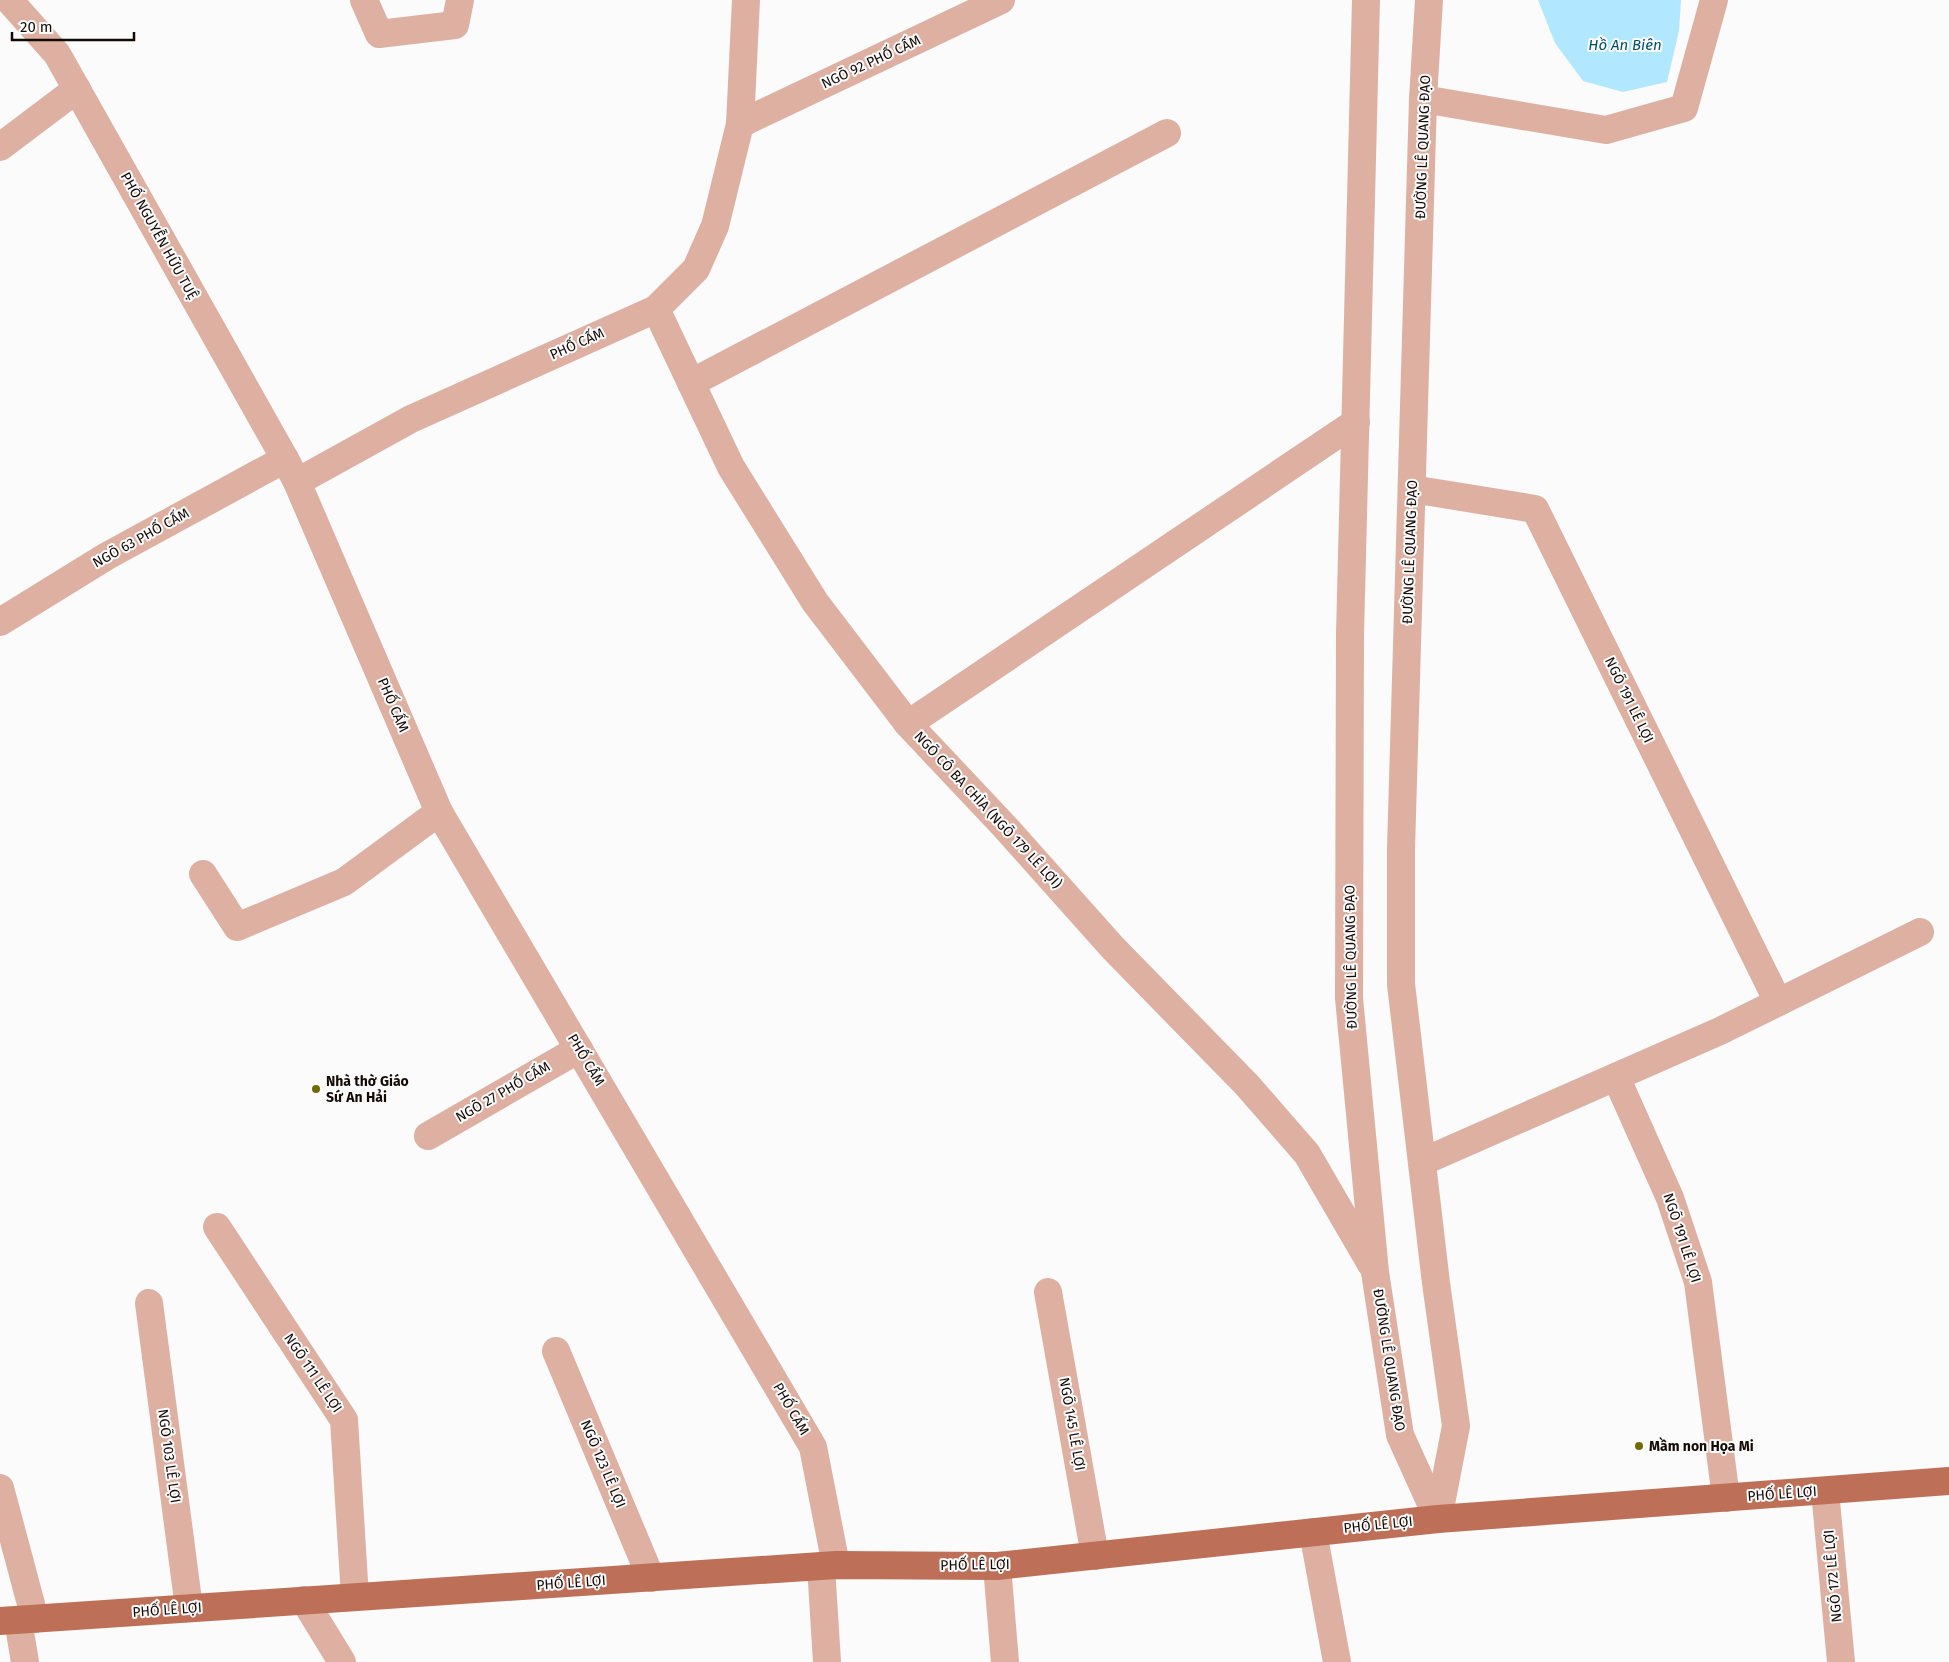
<svg xmlns="http://www.w3.org/2000/svg" width="1949" height="1662" font-family="'Fira Sans',sans-serif">
<rect width="100%" height="100%" fill="#fbfbfb"/>
<path fill="#b1e8ff" d="M1538,0H1681L1679,31L1667,82L1623,92L1583,81L1555,43Z"/>
<g fill="none" stroke-linecap="round" stroke-linejoin="round">
<g stroke="#ddb0a2" stroke-width="28">
<path d="M9,0L57,54L285,459L297,482L439,812L813,1447L836,1565"/>
<path d="M364,0L379,34L455,25L460,0"/>
<path d="M1366,0L1350,635L1349,998L1375,1272L1400,1435L1438,1519"/>
<path d="M1429,0L1423,99L1401,849V984L1436,1283L1456,1426L1438,1519"/>
<path d="M1423,99L1606,130L1684,108L1714,0"/>
<path d="M740,124L1001,0"/>
<path d="M0,147L77,89"/>
<path d="M656,309L731,467L815,602L908,724L1005,827L1113,948L1247,1085L1307,1154L1371,1264"/>
<path d="M691,383L1167,133"/>
<path d="M297,482L411,419L656,309L696,269L715,226L740,124L746,0"/>
<path d="M1412,489L1535,509L1778,1002"/>
<path d="M0,622L107,556L285,459"/>
<path d="M908,724L1356,422"/>
<path d="M203,874L237,927L344,882L439,812"/>
<path d="M1616,1077L1670,1198L1698,1282L1726,1498"/>
<path d="M428,1136L579,1049"/>
<path d="M1422,1162L1720,1031L1920,932"/>
<path d="M217,1227L344,1420L355,1597"/>
<path d="M1048,1292L1095,1556"/>
<path d="M149,1303L189,1608"/>
<path d="M556,1351L651,1578"/>
<path d="M0,1488L35,1619"/>
<path d="M1825,1491L1841,1662"/>
<path d="M1313,1532L1337,1662"/>
<path d="M821,1566L827,1662"/>
<path d="M997,1566L1005,1662"/>
<path d="M304,1600L342,1662"/>
<path d="M18,1620L25,1662"/>
</g>
<path stroke="#bd6f57" stroke-width="28" d="M0,1621L836,1565L997,1566L1438,1519L1949,1481"/>
</g>
<g fill="#706a03" stroke="#fbfbfb" stroke-width="2">
<circle cx="316" cy="1089" r="5"/>
<circle cx="1639" cy="1446" r="5"/>
</g>
<g text-anchor="middle" dominant-baseline="central" stroke-width="4" stroke-linejoin="round" paint-order="stroke">
<g font-size="14" fill="#130905" stroke="#fbfbfb">
<text transform="translate(871 62) rotate(-25)">NGÕ 92 PHỐ CẤM</text>
<text transform="translate(1423 147) rotate(-88)">ĐƯỜNG LÊ QUANG ĐẠO</text>
<text transform="translate(159 236) rotate(61)">PHỐ NGUYỄN HỮU TUỆ</text>
<text transform="translate(577 344) rotate(-24)">PHỐ CẤM</text>
<text transform="translate(141 538) rotate(-29)">NGÕ 63 PHỐ CẤM</text>
<text transform="translate(1410 552) rotate(-88)">ĐƯỜNG LÊ QUANG ĐẠO</text>
<text transform="translate(1629 700) rotate(64)">NGÕ 191 LÊ LỢI</text>
<text transform="translate(393 705) rotate(67)">PHỐ CẤM</text>
<text transform="translate(988 810) rotate(47)">NGÕ CÔ BA CHÌA (NGÕ 179 LÊ LỢI)</text>
<text transform="translate(1351 957) rotate(-91)">ĐƯỜNG LÊ QUANG ĐẠO</text>
<text transform="translate(586 1060) rotate(59)">PHỐ CẤM</text>
<text transform="translate(503 1092) rotate(-30)">NGÕ 27 PHỐ CẤM</text>
<text transform="translate(1682 1238) rotate(72)">NGÕ 191 LÊ LỢI</text>
<text transform="translate(1389 1360) rotate(81)">ĐƯỜNG LÊ QUANG ĐẠO</text>
<text transform="translate(313 1373) rotate(56)">NGÕ 111 LÊ LỢI</text>
<text transform="translate(791 1409) rotate(60)">PHỐ CẤM</text>
<text transform="translate(1072 1424) rotate(80)">NGÕ 145 LÊ LỢI</text>
<text transform="translate(169 1456) rotate(82)">NGÕ 103 LÊ LỢI</text>
<text transform="translate(603 1464) rotate(67)">NGÕ 123 LÊ LỢI</text>
<text transform="translate(1782 1494) rotate(-4)">PHỐ LÊ LỢI</text>
<text transform="translate(1378 1525) rotate(-6)">PHỐ LÊ LỢI</text>
<text transform="translate(975 1565) rotate(-1)">PHỐ LÊ LỢI</text>
<text transform="translate(1833 1576) rotate(-95)">NGÕ 172 LÊ LỢI</text>
<text transform="translate(571 1583) rotate(-4)">PHỐ LÊ LỢI</text>
<text transform="translate(167 1610) rotate(-4)">PHỐ LÊ LỢI</text>
</g>
<g font-size="14" font-weight="bold" fill="#130905" stroke="#fbfbfb" text-anchor="start">
<text x="326" y="1081">Nhà thờ Giáo<tspan x="326" dy="16">Sứ An Hải</tspan></text>
<text x="1649" y="1446">Mầm non Họa Mi</text>
</g>
<g font-size="15" font-style="italic" fill="#014f66" stroke="#fbfbfb">
<text x="1625" y="45">Hồ An Biên</text>
</g>
</g>
<path d="M12 32v8h122v-8" fill="none" stroke="#130905" stroke-width="2.5"/>
<text x="20" y="32" font-size="15" fill="#130905" stroke="#fbfbfb" stroke-width="4" paint-order="stroke">20 m</text>
</svg>
